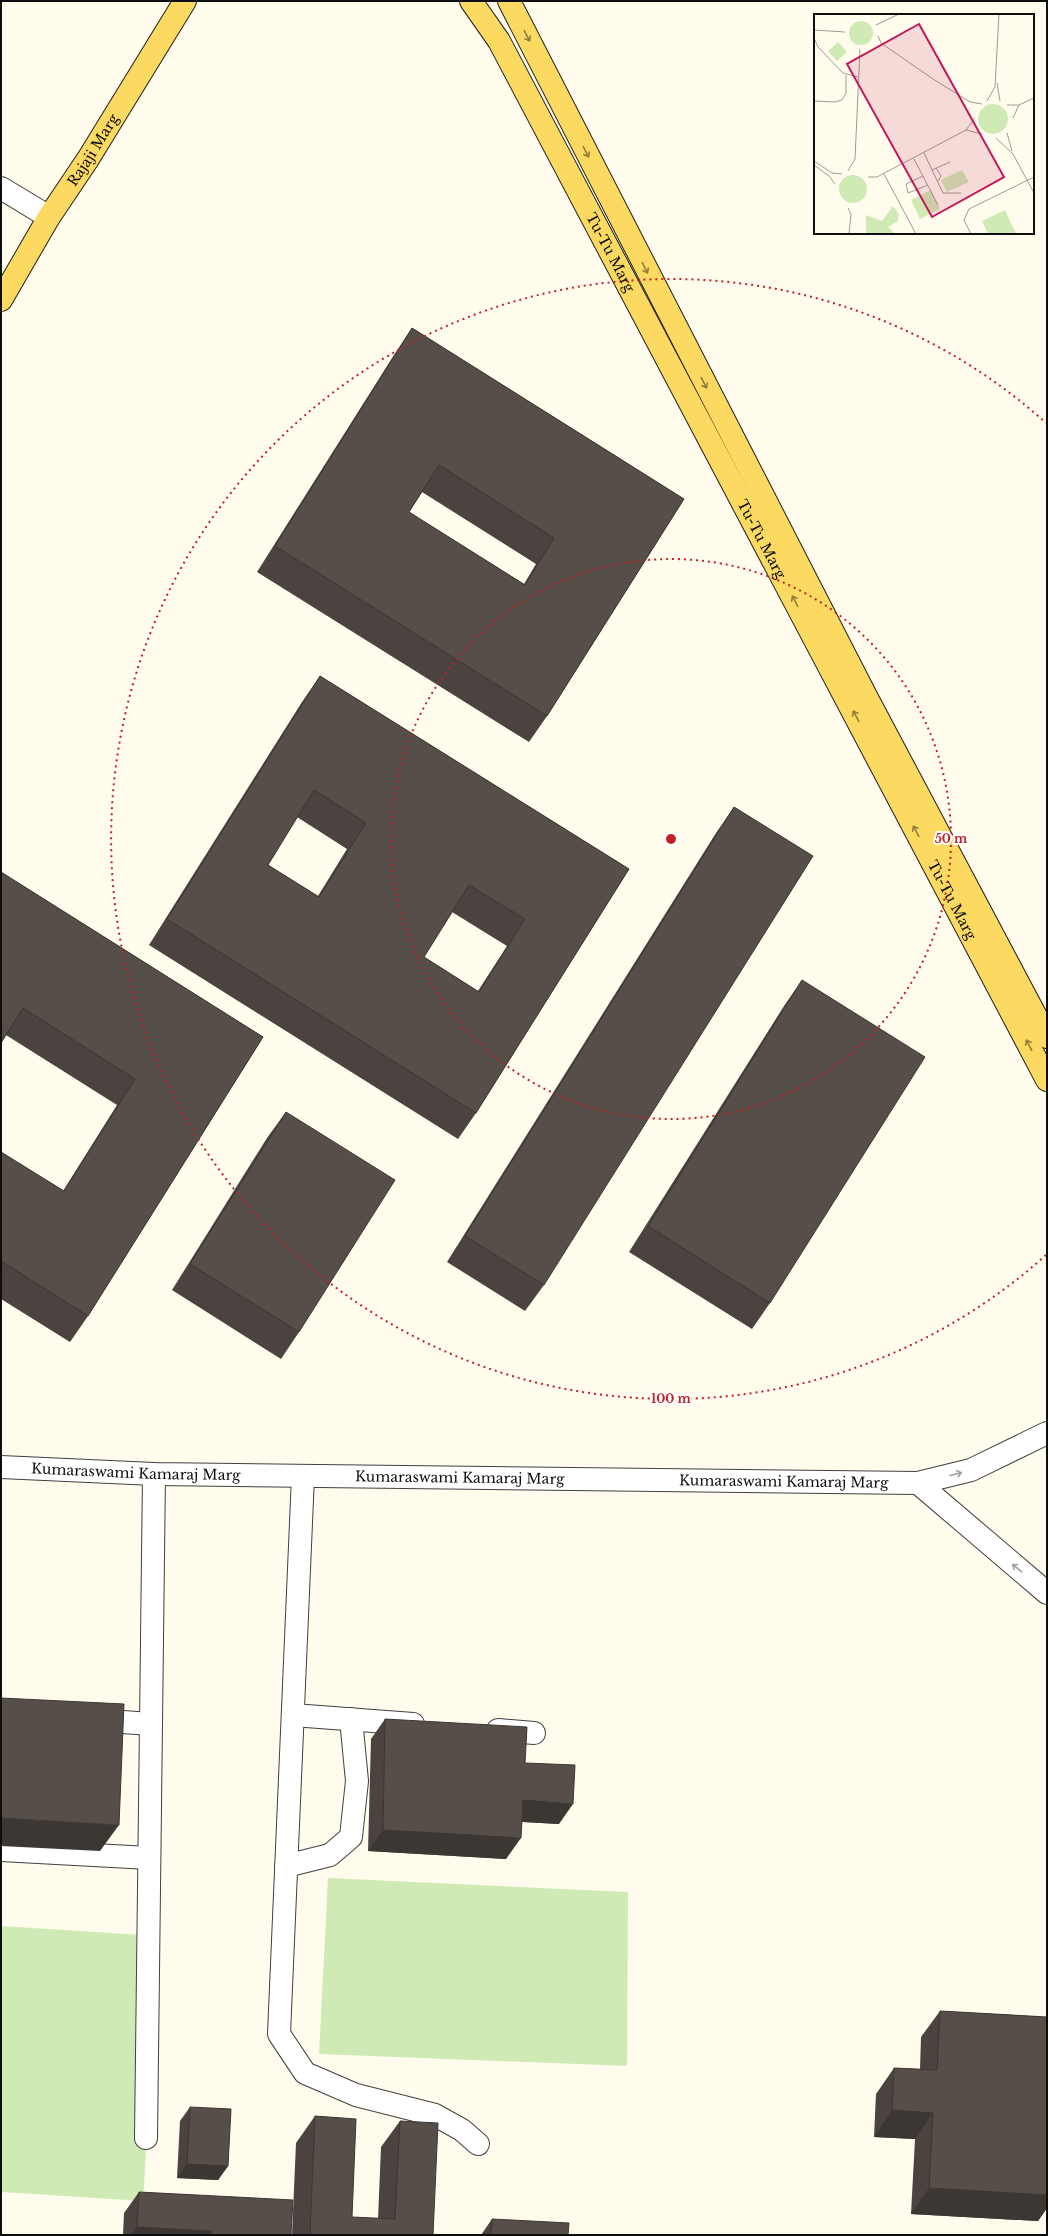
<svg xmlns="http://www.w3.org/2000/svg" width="1048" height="2236" font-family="'Libre Baskerville',serif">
<rect width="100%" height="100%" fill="#fffced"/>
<g fill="#d0eab6">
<path d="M328,1878L628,1892L627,2066L319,2054Z"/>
<path d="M1,1926L159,1936L143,2201L1,2192Z"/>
</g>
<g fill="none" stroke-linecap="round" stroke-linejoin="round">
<defs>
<g id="minor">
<path d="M1,188L49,217"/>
<path id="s1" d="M1,1467L154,1474L918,1483L971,1470L1047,1433"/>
<path d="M303,1476L279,2034L305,2073L356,2095L435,2115L462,2130L478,2144"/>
<path d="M918,1483L1047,1593"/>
<path d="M293,1715L413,1724"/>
<path d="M94,1720L151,1724"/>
<path d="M498,1730L534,1733"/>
<path d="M1,1850L149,1858"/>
<path d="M286,1866L330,1855L351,1837L357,1781L351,1719"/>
<path d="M146,2138L154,1474"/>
</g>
<g id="major">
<path id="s2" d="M471,1L499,41L1047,1080"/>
<path d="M509,1L867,698L1047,1037"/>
<path id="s3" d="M1,300L49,217L88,159L185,1"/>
</g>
</defs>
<use href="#minor" stroke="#404040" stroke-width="24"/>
<use href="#major" stroke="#1e1e1e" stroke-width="24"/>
<use href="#minor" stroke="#fff" stroke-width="22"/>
<use href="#major" stroke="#fcd960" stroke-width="22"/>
</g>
<g fill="#4a433f" fill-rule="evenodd">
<path d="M412,328L684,499L547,716L529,742L257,572L394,355ZM422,492L536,564L524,584L409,512Z"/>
<path d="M320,676L629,869L476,1113L458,1139L149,945L302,702ZM297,817L347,849L318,896L268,865ZM452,912L507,946L478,991L424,957Z"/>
<path d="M734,807L544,1285L525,1311L447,1262L716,833Z"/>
<path d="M1,872L263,1037L88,1316L70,1342L1,1299V1152L63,1191L117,1105L6,1035Z"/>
<path d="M802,980L770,1303L752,1329L629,1252L784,1006Z"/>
<path d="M286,1112L299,1332L281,1359L172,1290L267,1138Z"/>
<path d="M385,1719L525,1763L559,1824L522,1822L506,1859L368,1851L371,1739Z"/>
<path d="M940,2011L1047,2017V2208L1038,2221L911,2214L915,2139L874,2137L876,2094L894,2068L920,2069L921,2037Z"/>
<path d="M190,2107L228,2166L218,2180L177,2178L180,2121Z"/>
<path d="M315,2116L352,2217L378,2219L381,2147L400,2121L433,2235H292L296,2143Z"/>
<path d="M139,2192L291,2235H123L124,2213Z"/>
<path d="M492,2219L568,2235H481Z"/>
</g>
<g fill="#3c3733">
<path d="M523,1800L573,1804L559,1824L508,1821Z"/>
<path d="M1,1818L119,1825L100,1851L1,1846Z"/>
<path d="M383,1830L521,1838L506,1859L368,1851Z"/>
<path d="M892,2110L933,2113L915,2139L874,2137Z"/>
<path d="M187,2164L228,2166L218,2180L177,2178Z"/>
<path d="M929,2188L1047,2195V2208L1038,2221L911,2214Z"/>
<path d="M137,2227L211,2231L208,2235H132Z"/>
</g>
<g fill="#564e49" stroke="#3c3733" fill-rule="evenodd">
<path d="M412,328L684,499L547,716L275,546ZM439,465L554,538L525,585L409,512Z"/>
<path d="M320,676L629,869L476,1113L167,919ZM314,790L366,823L319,897L268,865ZM469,885L525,919L479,992L424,957Z"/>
<path d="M734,807L813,856L544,1285L465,1236Z"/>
<path d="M1,872L263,1037L88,1316L1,1261V1152L64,1191L135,1079L23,1008L1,1043Z"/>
<path d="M802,980L925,1057L770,1303L648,1226Z"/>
<path d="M286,1112L395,1180L299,1332L190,1264Z"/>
<path d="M1,1698L124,1704L119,1825L1,1818Z"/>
<path d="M385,1719L527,1727L525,1763L575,1765L573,1804L523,1800L521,1838L383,1830Z"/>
<path d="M940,2011L1047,2017V2195L929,2188L933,2113L892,2110L894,2068L937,2070Z"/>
<path d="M190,2107L231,2109L228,2166L187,2164Z"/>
<path d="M315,2116L356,2119L352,2217L395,2219L400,2121L438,2123L433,2235H310Z"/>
<path d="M139,2192L293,2200L291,2235H211V2231L137,2227Z"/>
<path d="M492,2219L569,2223L568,2235H491Z"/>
</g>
<defs><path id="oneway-shaft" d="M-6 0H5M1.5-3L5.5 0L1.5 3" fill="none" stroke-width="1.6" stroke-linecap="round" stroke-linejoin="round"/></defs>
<g stroke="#907d3b">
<use href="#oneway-shaft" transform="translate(527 36) rotate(63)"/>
<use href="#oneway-shaft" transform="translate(586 152) rotate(63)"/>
<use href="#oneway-shaft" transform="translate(645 268) rotate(63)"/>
<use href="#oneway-shaft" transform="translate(704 383) rotate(63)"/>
<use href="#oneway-shaft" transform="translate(795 601) rotate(-118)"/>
<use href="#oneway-shaft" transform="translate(856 716) rotate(-118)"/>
<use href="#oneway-shaft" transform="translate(916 831) rotate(-118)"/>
<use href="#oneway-shaft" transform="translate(1029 1045) rotate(-117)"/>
</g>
<g stroke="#9e9e9e">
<use href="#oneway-shaft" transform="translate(956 1474) rotate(-14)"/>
<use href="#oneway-shaft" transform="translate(1017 1568) rotate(-141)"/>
</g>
<g fill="none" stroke="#c12126" stroke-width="2" stroke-dasharray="2 4">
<circle cx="671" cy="839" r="280"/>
<path d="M1046 1255A560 560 0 1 1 1046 423"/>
</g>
<g text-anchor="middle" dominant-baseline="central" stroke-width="4" stroke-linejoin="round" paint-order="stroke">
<g font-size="14" fill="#0d0d0d" stroke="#fff">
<text stroke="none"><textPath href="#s3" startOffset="176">Rajaji Marg</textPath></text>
<text stroke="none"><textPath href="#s2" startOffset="288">Tu-Tu Marg</textPath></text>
<text stroke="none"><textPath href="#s2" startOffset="612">Tu-Tu Marg</textPath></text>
<text stroke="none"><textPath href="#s2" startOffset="1020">Tu-Tu Marg</textPath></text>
<text stroke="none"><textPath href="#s1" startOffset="135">Kumaraswami Kamaraj Marg</textPath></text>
<text stroke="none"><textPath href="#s1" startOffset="459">Kumaraswami Kamaraj Marg</textPath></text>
<text stroke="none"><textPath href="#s1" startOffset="783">Kumaraswami Kamaraj Marg</textPath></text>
</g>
</g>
<g transform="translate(814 14)">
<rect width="220" height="220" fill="#fffced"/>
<path d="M35 19a12 12 0 1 1 24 0a12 12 0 1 1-24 0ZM24,28L33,38L23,47L14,37ZM164 105a15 15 0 1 1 30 0a15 15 0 1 1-30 0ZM148,156L155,168L133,178L127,166ZM25 175a14 14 0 1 1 28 0a14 14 0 1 1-28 0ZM117,176L126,195L106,205L97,186ZM78,193L81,194L85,201L83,208L74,213L81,220H52V201L68,207ZM191,196L202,220H174L168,207Z" fill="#d0eab6"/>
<path fill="none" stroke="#9e9c93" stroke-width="1" d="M62,11L85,0M0,16L31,18M64,22L67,29L119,65L156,88L168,90M0,24L4,33L29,59L44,63M183,69L186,87M0,87L21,88L28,86L32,79V61M173,87L181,73L185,0M193,91H205L220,84M199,104L205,91M152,116L168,120M193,119L198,137M182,124L199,140L220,179M110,139L129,179H147M100,145L124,191M0,147L18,159L28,160M0,151L15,162L21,170M122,154L127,162L124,167M118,156L136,148M34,157L41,145L46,35M70,160L102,220M109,162L92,170L94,179L114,171M54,163H63L152,116L161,104M34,194L37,200L35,220M157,220L150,206L155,195L220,163"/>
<path fill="#c2185b" fill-opacity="0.15" stroke="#c2185b" stroke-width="2" d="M105,10L190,163L118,203L33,50Z"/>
<rect width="220" height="220" fill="none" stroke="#0d0d0d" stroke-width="2"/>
</g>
<circle cx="671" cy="839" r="6" fill="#c12126" stroke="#fff" stroke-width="2"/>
<g font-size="12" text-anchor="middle" font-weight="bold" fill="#c12126" stroke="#fff" stroke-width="4" stroke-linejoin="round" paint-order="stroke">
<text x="951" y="843">50 m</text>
<text x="671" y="1403">100 m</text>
</g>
<rect width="1048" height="2236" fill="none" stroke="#0d0d0d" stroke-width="4"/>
</svg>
